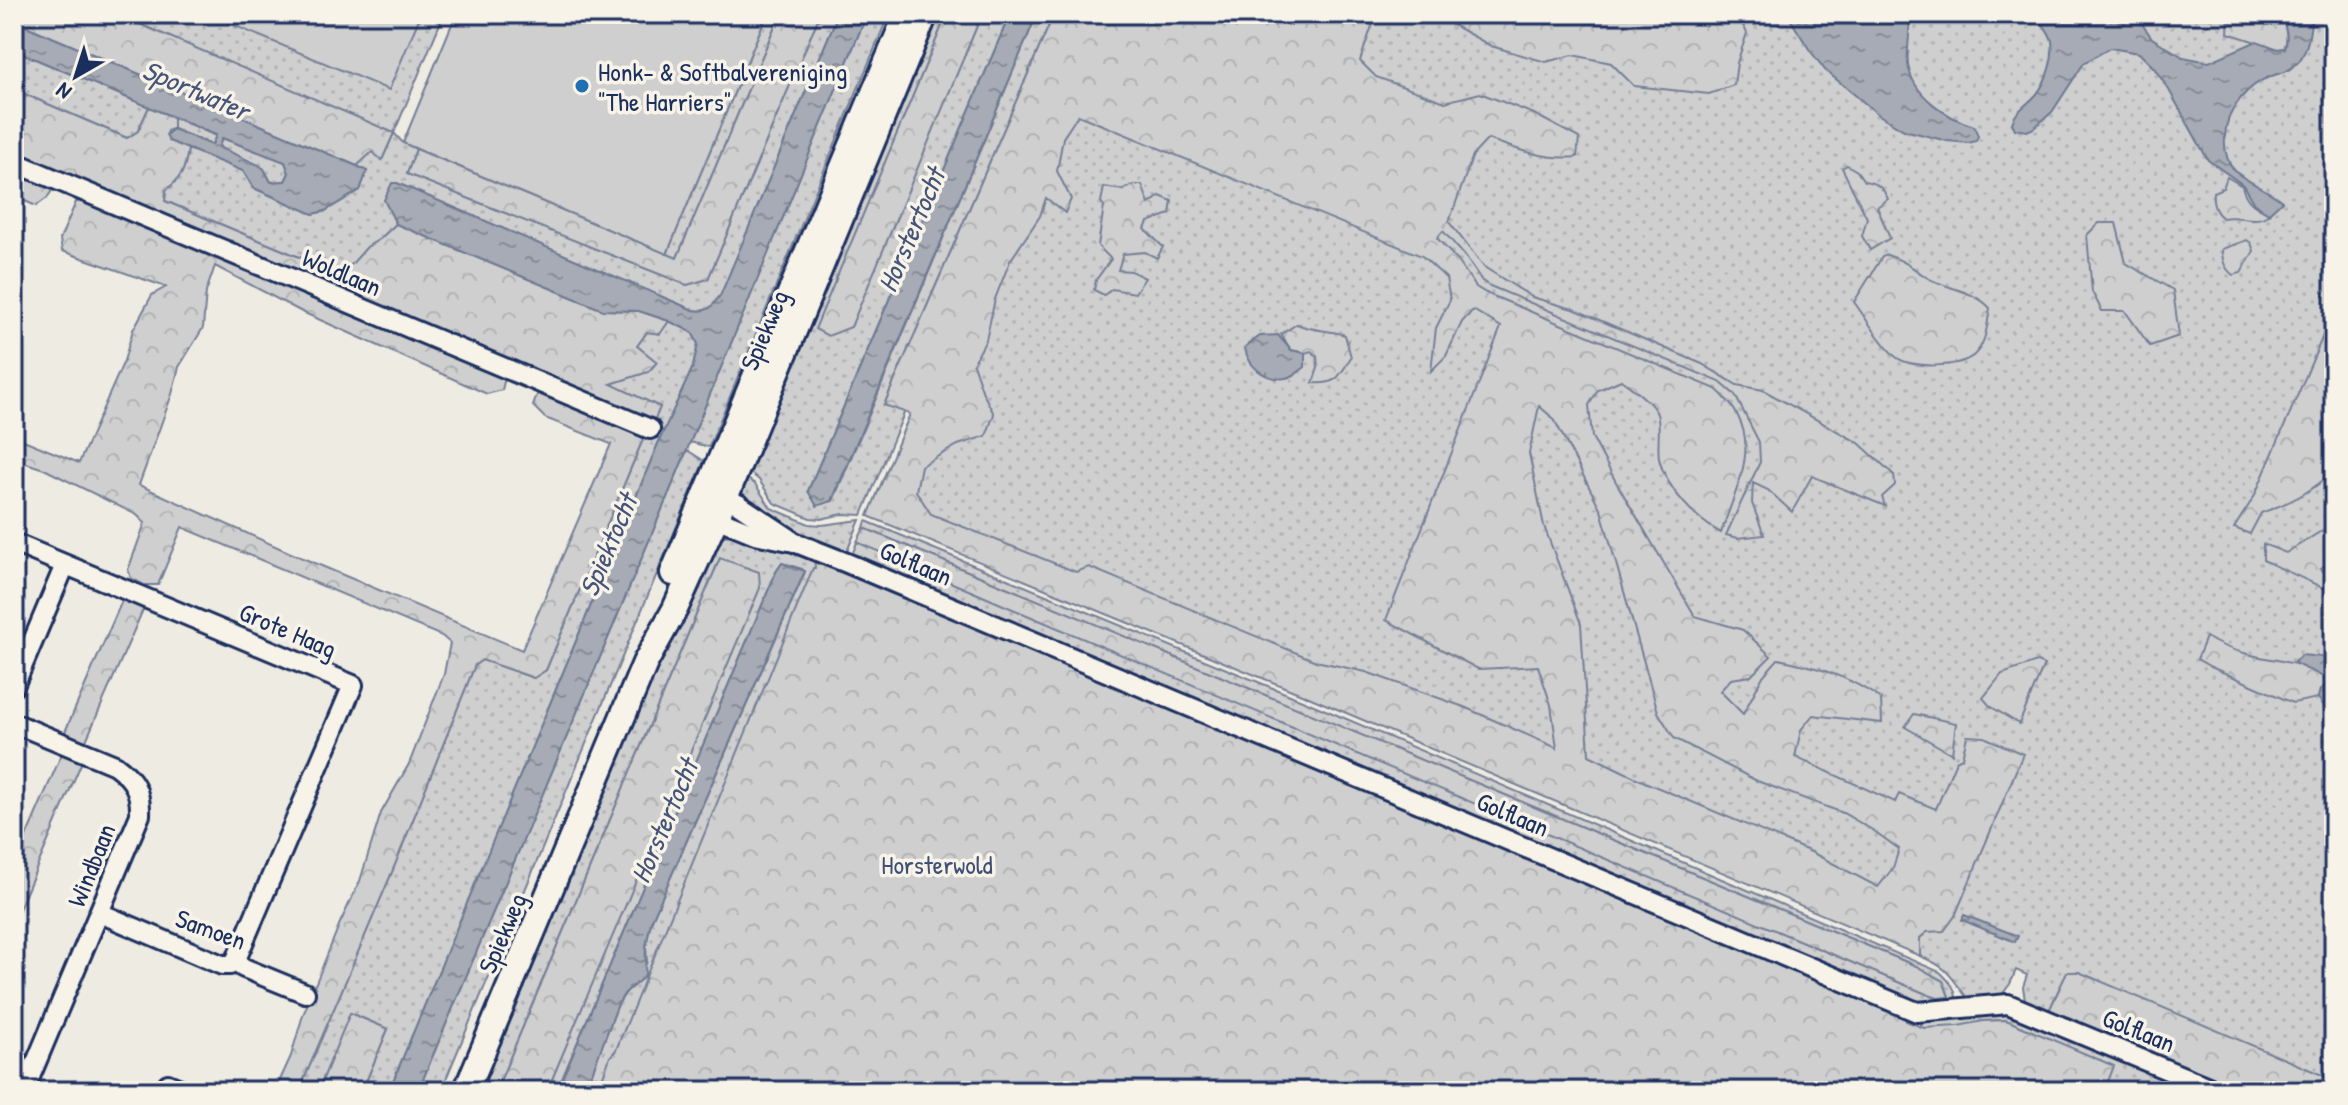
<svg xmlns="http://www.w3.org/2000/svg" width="2348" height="1105" font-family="'Patrick Hand',sans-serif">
<defs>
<pattern id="grass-dots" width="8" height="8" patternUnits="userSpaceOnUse" patternTransform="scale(2)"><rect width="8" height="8" fill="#cfcfcf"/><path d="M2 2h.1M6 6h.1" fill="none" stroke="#b1b2b4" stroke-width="1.8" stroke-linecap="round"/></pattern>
<pattern id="forest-crowns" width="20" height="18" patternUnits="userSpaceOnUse" patternTransform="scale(2)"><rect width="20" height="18" fill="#cfcfcf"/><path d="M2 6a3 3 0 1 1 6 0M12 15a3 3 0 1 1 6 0" fill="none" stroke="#b1b2b4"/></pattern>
<pattern id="water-ripples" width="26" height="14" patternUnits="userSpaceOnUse" patternTransform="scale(2)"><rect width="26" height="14" fill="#a6abb5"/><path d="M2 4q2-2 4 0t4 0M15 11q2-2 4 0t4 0" fill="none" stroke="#868c96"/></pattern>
</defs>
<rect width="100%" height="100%" fill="#eeebe2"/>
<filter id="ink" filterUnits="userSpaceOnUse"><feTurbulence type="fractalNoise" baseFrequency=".0125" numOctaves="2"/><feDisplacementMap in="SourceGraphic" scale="16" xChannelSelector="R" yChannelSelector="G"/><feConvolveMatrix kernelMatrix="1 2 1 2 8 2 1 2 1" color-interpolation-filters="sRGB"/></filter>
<g filter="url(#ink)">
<g fill="url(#grass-dots)" stroke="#757f96" stroke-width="2">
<path d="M116,14H444L394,133L403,143L416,149L407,174L687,285L708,279L820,14H838L721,295C712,307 709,313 693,310L397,183L385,200L396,224L380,239L367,247L343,275L165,201L166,190C182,178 185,169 188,149L243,171L253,188L313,214L325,211L360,190L367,171L357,166L372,151L382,160L394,133Z"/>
<path d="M767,14H780L677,258L667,254Z"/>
<path d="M867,14H889L709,447L690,442Z"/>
<path d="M929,14H947L816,329L916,168L982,14H1010L808,491L817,505L833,501L1037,14H1054L884,405L905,411L862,515L843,514L821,519L810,518L774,503L759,480L746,469Z"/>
<path d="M1074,14H2334V1091L2059,989L2049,1011L2025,1000L2023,987L2027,975L2016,970L2010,984L2000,997L1968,999C1949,975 1951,969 1920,956V938L1927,932L923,514L908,498L902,443L911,414Z"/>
<path d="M14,50L149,107L138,131L127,138L15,90Z"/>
<path d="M173,117L216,136L212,145L173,129Z"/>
<path d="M222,138L285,162L289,173L285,181L271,182L264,169L218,147Z"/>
<path d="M669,321L692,332L698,344L693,367L664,431L652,426L660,407L610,384L648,372L657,362L637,346L647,332L660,333Z"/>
<path d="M646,432L660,439L389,1091H362L388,1029L351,1013L318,1091H299L392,872L475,665L482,660L533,678L546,670Z"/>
<path d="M687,450L704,461L441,1091H418Z"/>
<path d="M740,474L755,484L771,508L809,524L822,525L860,520L845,556L779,522L739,495Z"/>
<path d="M866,521L1302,700L1940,972C1948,980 1957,988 1956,1001L1922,1004L851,558L857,542L1929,995L1938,998L1949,996L1943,981L1916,966L864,528Z"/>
<path d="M736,535L814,556L817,578L646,1017L610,1057L598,1091H585L618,1004L647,962L646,946L651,922L805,572L802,569L782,563L776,572L557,1091H547L645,855L725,560L720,558L496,1091H474L657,654L721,536Z"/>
<path d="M2008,1011L2204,1091H2104L2113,1066L2006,1020L1983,1021L1954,1036L1876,1091L1917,1029L1929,1017Z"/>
</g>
<g fill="url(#forest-crowns)" stroke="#757f96" stroke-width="2" fill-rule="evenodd">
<path d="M14,14H116L394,133L382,160L372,152L357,166L14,21Z"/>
<path d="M780,14H820L708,279L687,285L407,174L416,149L677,258Z"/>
<path d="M947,14H982L851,327L828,336L815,329Z"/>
<path d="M1054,14H1376L1360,61L1376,77L1445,102L1480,93L1534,114L1579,138L1577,157C1545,160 1518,150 1488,139L1473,155L1449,222L1484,267L1532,297L1576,310L1702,364L1737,385L1763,390L1859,443L1894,475L1895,485L1882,497L1885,506L1812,476L1792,512L1768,490L1753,483L1752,503L1764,535L1738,538L1726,535L1760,462L1759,442L1735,395L1720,382L1490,286L1482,281L1465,256L1443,231L1437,238L1458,261L1476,287L1486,293L1716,389C1768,435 1739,479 1721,533C1695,519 1665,487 1659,458C1657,444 1661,427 1657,414C1653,402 1631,387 1621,380L1598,390L1589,405L1592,437L1616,482L1695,616L1743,630L1771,656L1751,676L1731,679L1720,691L1743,714L1763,676L1778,659C1818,667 1848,676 1881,699L1882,723L1813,715L1801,730L1795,757L1895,802L1899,794L1936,809L1956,761L1962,758L1967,736L1984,737L2023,754L1955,916L1944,931L1927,932L1920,938V956L1304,695L868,516L910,414L884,405ZM1078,115L1422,256L1446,278L1450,300L1436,328L1431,371L1446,356L1462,322L1473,310L1501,327L1386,620L1478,669L1538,666L1551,705L1557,748L1464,707L1366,672L1316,661L1089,567L1076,572L931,514L916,491L921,466L958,445L986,436L994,414L983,393L973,364L986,340L995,299L1010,261L1040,216L1046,198L1065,213L1071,199L1057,171L1063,138ZM1539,406L1554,419L1601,510L1658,712L1674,738L1757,781L1843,813L1874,831L1899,849L1893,868L1878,887L1811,852L1647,783L1589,755L1581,624L1544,526L1529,453Z"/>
<path d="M1433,14H1737L1747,33L1737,63L1734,85L1709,94L1634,86L1611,63L1573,55L1546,62L1491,46Z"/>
<path d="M2229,14H2282C2284,27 2289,34 2285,48L2278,49L2228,33Z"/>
<path d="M14,71L15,90L127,138L138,131L149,107L173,117V129L167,131L169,141L188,149C185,169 182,178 166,190L165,201L342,275L367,247L380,239L396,224L603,310L639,311L669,321L660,334L647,332L637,346L657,362L648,372L611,384L660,407L652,426L14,159Z"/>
<path d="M1847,165L1857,171L1864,181C1877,183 1883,187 1888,199L1877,207L1890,238L1870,250L1862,236L1867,218L1842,168Z"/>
<path d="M14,168L55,186L47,198L36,206L14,196Z"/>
<path d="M2227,177L2242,186C2246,202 2255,207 2269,214C2256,225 2239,214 2223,218C2214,212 2212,203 2213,192L2223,188Z"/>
<path d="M1133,185H1142L1149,204L1160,196L1172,201L1170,214L1148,222L1145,229L1163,247L1157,258L1145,252L1123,254L1118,270L1131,271L1145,278L1135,293L1112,289L1104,295L1094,290L1096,280L1111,259L1098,246L1104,206L1101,202L1104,187L1122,190Z"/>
<path d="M92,201L506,373L502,390L487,394L300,311L215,266L206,292L203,328L179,367L172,394L139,485L293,554L522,650L611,444L545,418L533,406L540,387L646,432L546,670L534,678L482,660L475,665L392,872L299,1091H275L291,1056L303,1015L340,923L360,881L381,813L409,764L444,674L450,643L442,636L182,527L158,585H144L131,578L128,570L145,523L137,515L44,469L14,459V436L79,463L124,361L133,330L152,295L166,287L62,251L60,239L76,202Z"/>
<path d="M2099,223H2116L2126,263L2173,290L2179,336L2150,346L2125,311H2102L2092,292L2087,235Z"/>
<path d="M2247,240L2251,243L2254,251L2241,273L2233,275C2224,268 2222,260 2222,249Z"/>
<path d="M1887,255C1906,261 1911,267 1926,277C1946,289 1974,290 1990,308C1987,324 1987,343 1974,355C1959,368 1911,369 1896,357C1882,345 1865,317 1854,302L1882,257Z"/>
<path d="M2334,310V470C2313,492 2289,503 2261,513L2250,534L2234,528L2254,497Z"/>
<path d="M1297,324C1313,331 1328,330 1345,335L1351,357C1340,376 1337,385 1313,383L1318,368L1317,356L1311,351L1305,353L1291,350L1281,334Z"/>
<path d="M2328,527L2334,531V558L2320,569L2334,576V593L2263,560V544L2286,553Z"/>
<path d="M864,528L1916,966L1943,981L1949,997L1938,998L1929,995L1008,607L857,542Z"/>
<path d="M814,556L1906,1015V1021L1924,1028L1958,1026L1983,1021L2006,1020L2114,1066L2104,1091H598L610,1057L616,1050L813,568H815Z"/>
<path d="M720,558L759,572L760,588L547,1091H496Z"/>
<path d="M124,596L145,605L85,743L64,734Z"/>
<path d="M2206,637C2219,645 2234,651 2248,654C2275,662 2303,660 2325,679V686L2320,690L2318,698L2293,703L2211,667L2197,659Z"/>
<path d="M2037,662L2044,665L2019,724L1990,706L1983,698L2002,674Z"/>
<path d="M1914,714L1956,723L1952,754L1905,727Z"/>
<path d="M63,751L83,759L14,921V865Z"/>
<path d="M2067,972H2079L2334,1080V1091H2235L2049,1011Z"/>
<path d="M350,1013L388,1029L362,1091H318Z"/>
</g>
<g fill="#cfcfcf" stroke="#757f96" stroke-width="2">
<path d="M207,14H421L389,90Z"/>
<path d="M456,14H767L667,254L403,143Z"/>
</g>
<g fill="url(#water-ripples)" stroke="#6e7992" stroke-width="2" fill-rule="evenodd">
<path d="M838,14H867L687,450L418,1091H389L660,439L693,367L698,344L692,332L669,321L639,311L603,310L396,224L384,200L392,183H397L693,310C709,313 712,307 721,294Z"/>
<path d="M1010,14H1037L832,501L817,506L808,491Z"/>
<path d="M1787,14H1908C1912,31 1906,48 1908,64C1912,95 1947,118 1974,126L1978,136L1976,141L1969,143L1947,141L1904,130L1879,115L1825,70L1809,49Z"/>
<path d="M2036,14H2129L2142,24L2152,38L2165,46L2183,57L2209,62L2257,41L2278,49L2285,48C2290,34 2284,27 2282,14H2312C2310,29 2309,49 2299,61C2291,71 2283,72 2272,76C2248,84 2226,110 2225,136C2224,149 2226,161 2235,171C2248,183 2267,189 2282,201L2269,213L2254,204L2243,185L2208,160L2169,90L2154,68L2139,53L2110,48L2084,63L2052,112L2034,128L2027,131L2015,129L2012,123C2015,111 2028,104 2036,95C2047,82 2054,57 2052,41C2050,32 2041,22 2036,14Z"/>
<path d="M14,21L357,166L367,171L360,190L325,211L313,214L254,188L243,171L169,141L166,135L173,129L212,145L216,135L14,50ZM222,138L285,162L289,173L285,181L271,182L264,169L259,165L219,147Z"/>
<path d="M1278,335L1291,350L1305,353V367C1301,370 1298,373 1294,375C1273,386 1247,369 1245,347L1260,336Z"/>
<path d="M782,563L805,571L651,922L646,946L645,976L625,993L618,1004L585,1091H557L776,572Z"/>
<path d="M2301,655L2334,658V719L2318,698L2320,690L2325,686V679C2315,670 2303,670 2294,662Z"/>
<path d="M1964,915L2018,936L2015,942L1962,920Z"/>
</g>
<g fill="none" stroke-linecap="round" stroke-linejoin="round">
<defs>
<g id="minor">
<path d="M14,162L650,429"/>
<path d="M715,494L738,504L789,538"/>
<path d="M706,514L755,534L794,542L847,563L1917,1012L2008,1004L2218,1091"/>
<path d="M14,543L353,685L235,962"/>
<path d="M14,686L65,565"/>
<path d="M14,723L115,765C134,779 141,791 140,815L24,1091"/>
<path d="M100,913L222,965H230L235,962L244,968L305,993"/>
<path d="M168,1084L185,1091"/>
</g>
<g id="major">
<path d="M673,573L907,14"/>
<path d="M466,1091L645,663L675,609L725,498L925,14"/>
</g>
</defs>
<use href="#minor" stroke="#1b2f5e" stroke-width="24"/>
<use href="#major" stroke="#1b2f5e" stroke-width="30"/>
<use href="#minor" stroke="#f7f3e8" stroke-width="18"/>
<use href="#major" stroke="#f7f3e8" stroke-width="24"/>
</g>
</g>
<circle fill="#1f6fb2" stroke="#f7f3e8" stroke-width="3" cx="582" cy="86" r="8"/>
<g text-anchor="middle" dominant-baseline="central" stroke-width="7" stroke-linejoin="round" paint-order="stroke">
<g font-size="26" fill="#1b2f5e" stroke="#f7f3e8" text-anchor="start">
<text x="598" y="71">Honk- &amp; Softbalvereniging<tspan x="598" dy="30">"The Harriers"</tspan></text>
</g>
<g font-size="26" fill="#1b2f5e" stroke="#f7f3e8">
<text transform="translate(342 272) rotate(23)">Woldlaan</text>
<text transform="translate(764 330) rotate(-67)">Spiekweg</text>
<text transform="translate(916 563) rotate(23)">Golflaan</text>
<text transform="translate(288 630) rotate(23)">Grote Haag</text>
<text transform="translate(1513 814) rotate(23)">Golflaan</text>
<text transform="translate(91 865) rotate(-68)">Windbaan</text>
<text transform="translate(211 929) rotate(20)">Samoen</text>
<text transform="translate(502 933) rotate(-67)">Spiekweg</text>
<text transform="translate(2139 1030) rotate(22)">Golflaan</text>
</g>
<g font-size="26" fill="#3f4f75" stroke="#f7f3e8">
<text x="937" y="864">Horsterwold</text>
</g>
<g font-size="28" font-style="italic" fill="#455478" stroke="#f7f3e8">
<text transform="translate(196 90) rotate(23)">Sportwater</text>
<text transform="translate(911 230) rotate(-67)">Horstertocht</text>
<text transform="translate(608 545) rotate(-67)">Spiektocht</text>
<text transform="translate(664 821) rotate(-67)">Horstertocht</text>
</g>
</g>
<rect width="2348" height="1105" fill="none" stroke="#f7f3e8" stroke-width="48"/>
<rect x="24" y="24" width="2300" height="1057" fill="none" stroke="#1b2f5e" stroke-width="3" filter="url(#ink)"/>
<g transform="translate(76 76) rotate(219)" stroke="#f7f3e8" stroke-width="6" paint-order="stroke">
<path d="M0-6L14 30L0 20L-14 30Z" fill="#1b2f5e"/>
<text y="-12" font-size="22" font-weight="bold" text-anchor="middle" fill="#1b2f5e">N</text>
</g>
</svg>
